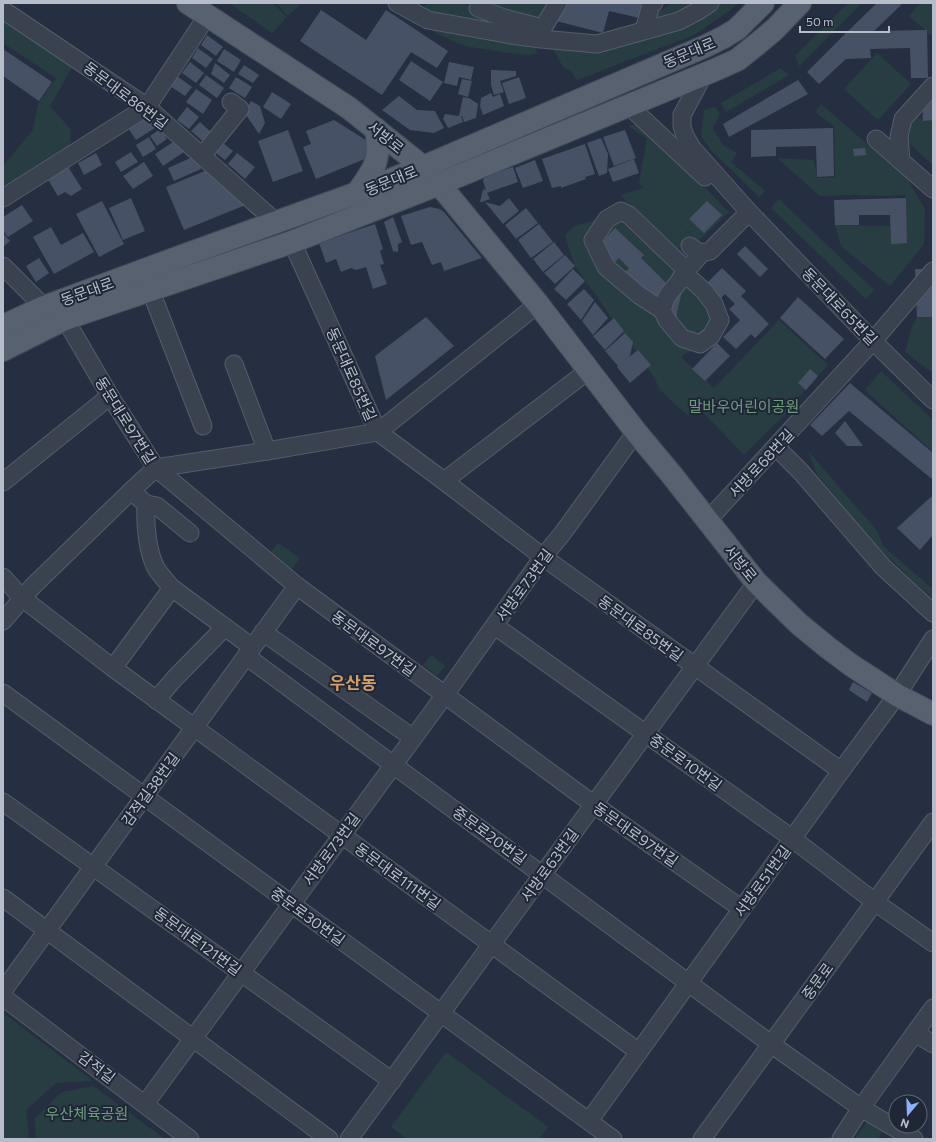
<svg xmlns="http://www.w3.org/2000/svg" width="936" height="1142" font-family="Commissioner,'Noto Sans KR',sans-serif">
<rect width="100%" height="100%" fill="#262f41"/>
<g fill="#283d42">
<path d="M229,3H273L287,17L272,33Z"/>
<path d="M276,3H302L288,16Z"/>
<path d="M428,3H464L489,22L488,25L426,11L424,7Z"/>
<path d="M481,3H555L542,24Z"/>
<path d="M671,3H704L652,25L653,17Z"/>
<path d="M717,3H738L732,9L694,35L577,80L571,71L563,67L553,49L554,45L600,50Z"/>
<path d="M848,3H862L799,66L795,56Z"/>
<path d="M920,3H933V37L909,16Z"/>
<path d="M3,18L73,66L50,106L71,130L70,145L3,191V166L33,130L38,104L56,78L3,43Z"/>
<path d="M436,28L487,37L536,48L537,53L529,55L502,52L465,46L435,33L433,30Z"/>
<path d="M877,53L911,84L878,120L844,89Z"/>
<path d="M781,68L789,75L726,112L721,103Z"/>
<path d="M821,104L908,180L925,209L924,244L890,286L841,246L835,225C854,225 872,226 890,226L891,243H907L906,195L888,196L856,195L820,196L777,158L814,160L817,178L835,177L834,126L815,112Z"/>
<path d="M715,107L720,114L713,128L723,145L737,153L731,162L765,191L759,197L711,150L701,136L704,110Z"/>
<path d="M915,117L928,120H933V165L908,142L911,126Z"/>
<path d="M642,122L729,212L698,241L680,223L692,236L675,252L620,195L643,188L639,183L647,138L628,126Z"/>
<path d="M779,199L874,290L866,299L771,208Z"/>
<path d="M621,213L709,306V326L700,344L681,357L714,388L779,320L828,365L797,399L799,401L744,455L697,406L688,416L660,390L654,377L575,266L570,252L565,235L574,226Z"/>
<path d="M917,317H933V373L905,352L912,327Z"/>
<path d="M881,371L933,420V452L865,390Z"/>
<path d="M808,451L877,531L884,547L933,589V598L913,581L865,534L817,474Z"/>
<path d="M278,543L300,558L292,569L270,554Z"/>
<path d="M431,655L445,666L437,676L423,665Z"/>
<path d="M3,1013L93,1081L56,1083L26,1110L29,1139H3Z"/>
<path d="M446,1052L548,1127L539,1139H407L391,1127Z"/>
<path d="M93,1086L165,1139H36L35,1118L62,1092Z"/>
<path d="M867,1121L883,1129L878,1139H855Z"/>
</g>
<g fill="#475165">
<path d="M565,3H648L644,19L609,11L603,33L556,21Z"/>
<path d="M877,3H903L874,31L927,30L928,78H911L910,48L870,49L871,58L846,59L819,84L807,72L845,34V32H847Z"/>
<path d="M321,10L366,40L386,10L448,51L437,68L411,52L382,95L300,41Z"/>
<path d="M207,35L223,47L216,56L201,45Z"/>
<path d="M198,48L213,59L206,68L192,58Z"/>
<path d="M3,49L52,82L39,101L3,76Z"/>
<path d="M224,49L241,60L234,72L217,61Z"/>
<path d="M411,61L443,82L430,101L399,80Z"/>
<path d="M190,62L204,73L196,83L182,73Z"/>
<path d="M449,62L474,67L471,80L459,77L457,86L444,83Z"/>
<path d="M215,63L230,75L224,83L211,74Z"/>
<path d="M244,65L259,75L253,83L238,74Z"/>
<path d="M491,70L516,71V76L500,81L504,92L494,95L491,85Z"/>
<path d="M206,75L224,88L217,98L199,85Z"/>
<path d="M177,76L192,87L185,96L170,86Z"/>
<path d="M236,77L252,87L245,98L229,88Z"/>
<path d="M519,77L526,98L509,104L502,83Z"/>
<path d="M462,79L472,81L468,97L458,94Z"/>
<path d="M798,80L808,94L729,137L723,124Z"/>
<path d="M196,89L212,100L203,114L186,102Z"/>
<path d="M272,92L291,104L281,119L263,107Z"/>
<path d="M491,93L493,97L500,94L504,106L483,115L480,106L481,98Z"/>
<path d="M922,94H933V120L923,121Z"/>
<path d="M399,96L417,110L435,111L444,128L434,133L410,130L382,110Z"/>
<path d="M463,97L469,98L478,104L476,118L464,122L462,116H461L463,122L448,128L443,119L445,114L459,116Z"/>
<path d="M251,101L260,106L265,123L259,134L244,112Z"/>
<path d="M187,107L199,117L189,129L177,120Z"/>
<path d="M143,118H153L158,126L136,140L128,128Z"/>
<path d="M334,120L369,142L367,158L316,179L303,147L311,144L306,131Z"/>
<path d="M200,122L214,135L206,144L191,131Z"/>
<path d="M833,128L834,176L817,177L816,146L776,147V156L751,157V130Z"/>
<path d="M160,129L167,139L157,146L150,136Z"/>
<path d="M288,130L303,171L273,182L258,141Z"/>
<path d="M625,130L636,158L614,166L603,137Z"/>
<path d="M149,137L156,149L143,157L136,145Z"/>
<path d="M179,138L187,150L163,166L155,154Z"/>
<path d="M601,138L608,154L607,173L599,176L587,143Z"/>
<path d="M218,139L233,151L225,160L211,149Z"/>
<path d="M585,144L595,174L585,177L586,179L561,188V186L552,188L542,159Z"/>
<path d="M865,148L866,155L854,156L853,149Z"/>
<path d="M131,152L138,162L121,172L115,162Z"/>
<path d="M96,153L102,165L84,175L78,163Z"/>
<path d="M237,153L255,167L245,179L228,164Z"/>
<path d="M195,156L201,169L174,181L168,168Z"/>
<path d="M634,159L639,173L613,182L608,169Z"/>
<path d="M535,160L543,181L523,188L515,168Z"/>
<path d="M144,162L153,176L133,189L123,176Z"/>
<path d="M67,165L82,189L71,196L65,192L58,196L47,178Z"/>
<path d="M513,167L518,182L487,193L490,199L482,202H480L483,189L486,190L483,181L485,176Z"/>
<path d="M212,168L248,204L184,230L166,187Z"/>
<path d="M131,198L145,231L123,240L109,208Z"/>
<path d="M509,198L519,211L503,224L485,202L500,206Z"/>
<path d="M906,198L907,243L891,244L890,215H859V225H835L834,200Z"/>
<path d="M102,201L124,244L99,257L76,214Z"/>
<path d="M707,201L722,215L704,233L689,219Z"/>
<path d="M22,205L33,221L8,237L3,231V217Z"/>
<path d="M430,207L440,209L444,212L482,258L444,271L441,262L432,265L422,242L411,245L401,216Z"/>
<path d="M526,208L538,223L516,239L505,225Z"/>
<path d="M393,217L402,242L398,244V252L393,251L384,222Z"/>
<path d="M375,224L383,249L380,251L384,264L380,265L387,284L373,289L366,267L356,270L351,268L341,272L336,259L326,263L319,243Z"/>
<path d="M539,224L553,242L531,258L518,240Z"/>
<path d="M51,227L61,245L83,233L94,252L54,274L33,237Z"/>
<path d="M615,228L644,255L641,258L669,286L654,301L625,273L629,268L619,258L615,262L598,246Z"/>
<path d="M3,233L10,241L3,247Z"/>
<path d="M554,242L564,255L543,272L533,259Z"/>
<path d="M745,246L768,269L760,277L737,254Z"/>
<path d="M565,255L575,266L555,284L544,273Z"/>
<path d="M39,258L49,273L36,282L26,266Z"/>
<path d="M722,268L746,291L741,296L769,324L755,338L751,334L736,349L723,337L740,320L729,309L735,304L725,294L717,302L703,287Z"/>
<path d="M573,269L585,281L566,300L554,289Z"/>
<path d="M915,269H933V317H917Z"/>
<path d="M584,289L594,300L581,320L567,304Z"/>
<path d="M682,291L677,312V325L667,312L675,298Z"/>
<path d="M798,297L844,339L825,359L780,318Z"/>
<path d="M595,302L608,318L593,335L582,321Z"/>
<path d="M426,317L454,346L386,400L375,356Z"/>
<path d="M614,318L624,331L605,350L593,336Z"/>
<path d="M625,333L633,342L630,356L620,364L638,350L651,365L630,383L617,367L618,366L605,351Z"/>
<path d="M717,343L730,356L705,381L692,369Z"/>
<path d="M810,369L818,376L806,390L798,383Z"/>
<path d="M850,383L933,453V480L849,411L822,436L810,425Z"/>
<path d="M845,421L863,446H847L835,433Z"/>
<path d="M933,495V535L920,550L897,528Z"/>
<path d="M853,682L872,693L867,702L849,690Z"/>
</g>
<g fill="none" stroke-linecap="round" stroke-linejoin="round">
<defs>
<g id="minor">
<path d="M397,3L428,20L511,35L541,39L597,44L679,21L698,11L710,3"/>
<path d="M478,8L504,18L543,28L558,3"/>
<path d="M3,10L147,107L276,222"/>
<path d="M644,30L651,5L654,3"/>
<path d="M704,74L682,115V126L685,136L692,148L749,212L873,341L933,400"/>
<path d="M629,106L705,177"/>
<path d="M876,139L933,189"/>
<path d="M202,156L240,109L231,102"/>
<path d="M901,161L899,137L903,119L933,86"/>
<path d="M3,198L147,107L207,16"/>
<path d="M292,242L378,432L444,481L543,557L841,771"/>
<path d="M690,246C697,252 701,254 710,251L749,212"/>
<path d="M3,266L44,307"/>
<path d="M150,289L203,426"/>
<path d="M662,310L639,295L606,267L593,240L607,219L621,211L629,215L681,265L684,269C683,281 674,286 668,295C665,299 664,305 662,310L667,320L682,338L700,344L711,336L720,320L714,304L704,291L684,273L702,253"/>
<path d="M65,319L110,396L156,468L297,586L593,804L742,909"/>
<path d="M234,364L267,451"/>
<path d="M776,447L801,472L883,567L933,613"/>
<path d="M444,481L589,370"/>
<path d="M3,482L110,396"/>
<path d="M131,491L146,504C145,523 147,551 156,568C161,576 167,582 172,588L252,647"/>
<path d="M146,504L157,506L190,533"/>
<path d="M707,521L873,341L933,271"/>
<path d="M3,577L22,598L113,668L639,1052"/>
<path d="M3,621L33,586L133,489L156,468L267,451L378,432L538,304"/>
<path d="M495,626L793,839L875,902L933,943"/>
<path d="M263,632L413,738"/>
<path d="M246,656L771,1044L861,1108L914,1139"/>
<path d="M113,668L172,588"/>
<path d="M3,693L613,1139"/>
<path d="M156,700L175,678L225,627"/>
<path d="M3,802L392,1081"/>
<path d="M3,898L329,1139"/>
<path d="M3,991L297,586"/>
<path d="M3,997L190,1139"/>
<path d="M915,1033L933,1044"/>
<path d="M145,1104L447,692L543,557L562,534L636,432"/>
<path d="M589,1121L841,771L897,695L933,639"/>
<path d="M349,1139L750,591"/>
<path d="M702,1139L933,822"/>
<path d="M841,1139L861,1108L933,1008"/>
</g>
<g id="major">
<path d="M188,3L349,108L423,167L439,184L538,304L636,432L671,474L756,582L799,624L827,647L851,665L897,695L933,714"/>
<path d="M357,193C375,168 381,161 376,129"/>
<path d="M3,326L44,307L182,256L357,193L423,167L706,46L724,37L737,29L763,3"/>
<path d="M3,350L65,319L292,242L439,184L717,69L737,60L756,45L775,29L800,3"/>
</g>
</defs>
<use href="#minor" stroke="#555d6b" stroke-width="19"/>
<use href="#major" stroke="#444b5a" stroke-width="24"/>
<use href="#minor" stroke="#3a4250" stroke-width="17"/>
<use href="#major" stroke="#586170" stroke-width="22"/>
</g>
<g text-anchor="middle" dominant-baseline="central" stroke-width="4" stroke-linejoin="round" paint-order="stroke">
<g font-size="15" fill="#b7bdcb" stroke="#1f2736">
<text transform="translate(689 52) rotate(-23)">동문대로</text>
<text transform="translate(126 95) rotate(37)">동문대로86번길</text>
<text transform="translate(386 137) rotate(39)">서방로</text>
<text transform="translate(391 180) rotate(-22)">동문대로</text>
<text transform="translate(87 291) rotate(-20)">동문대로</text>
<text transform="translate(840 306) rotate(46)">동문대로65번길</text>
<text transform="translate(352 374) rotate(66)">동문대로85번길</text>
<text transform="translate(126 420) rotate(58)">동문대로97번길</text>
<text transform="translate(761 463) rotate(-47)">서방로68번길</text>
<text transform="translate(741 563) rotate(51)">서방로</text>
<text transform="translate(524 585) rotate(-54)">서방로73번길</text>
<text transform="translate(641 628) rotate(36)">동문대로85번길</text>
<text transform="translate(374 643) rotate(36)">동문대로97번길</text>
<text transform="translate(686 762) rotate(36)">중문로10번길</text>
<text transform="translate(150 789) rotate(-54)">감적길38번길</text>
<text transform="translate(636 834) rotate(35)">동문대로97번길</text>
<text transform="translate(490 835) rotate(36)">중문로20번길</text>
<text transform="translate(331 849) rotate(-54)">서방로73번길</text>
<text transform="translate(549 865) rotate(-54)">서방로63번길</text>
<text transform="translate(398 876) rotate(36)">동문대로111번길</text>
<text transform="translate(762 881) rotate(-54)">서방로51번길</text>
<text transform="translate(308 916) rotate(36)">중문로30번길</text>
<text transform="translate(198 941) rotate(36)">동문대로121번길</text>
<text transform="translate(817 981) rotate(-54)">중문로</text>
<text transform="translate(97 1067) rotate(37)">감적길</text>
</g>
<g font-size="15" fill="#6e9c7c" stroke="#1f2736">
<text x="744" y="406">말바우어린이공원</text>
<text x="87" y="1113">우산체육공원</text>
</g>
<g font-size="17" font-weight="bold" fill="#d59f67" stroke="#1f2736">
<text x="353" y="682">우산동</text>
</g>
</g>
<rect width="936" height="1142" fill="none" stroke="#b7bdcb" stroke-width="8"/>
<g transform="translate(908 1114) rotate(199)"><circle r="19" fill="#1f2736" stroke="#5c6372"/>
<path d="M0-3L7 15L0 10L-7 15Z" fill="#8fb0f8"/>
<text y="-6" font-size="11" font-weight="bold" text-anchor="middle" fill="#b7bdcb">N</text>
</g>
<path d="M800 26v6h89v-6" fill="none" stroke="#b7bdcb" stroke-width="2"/>
<text x="806" y="26" font-size="12" fill="#b7bdcb" stroke="#1f2736" stroke-width="3" paint-order="stroke">50 m</text>
</svg>
